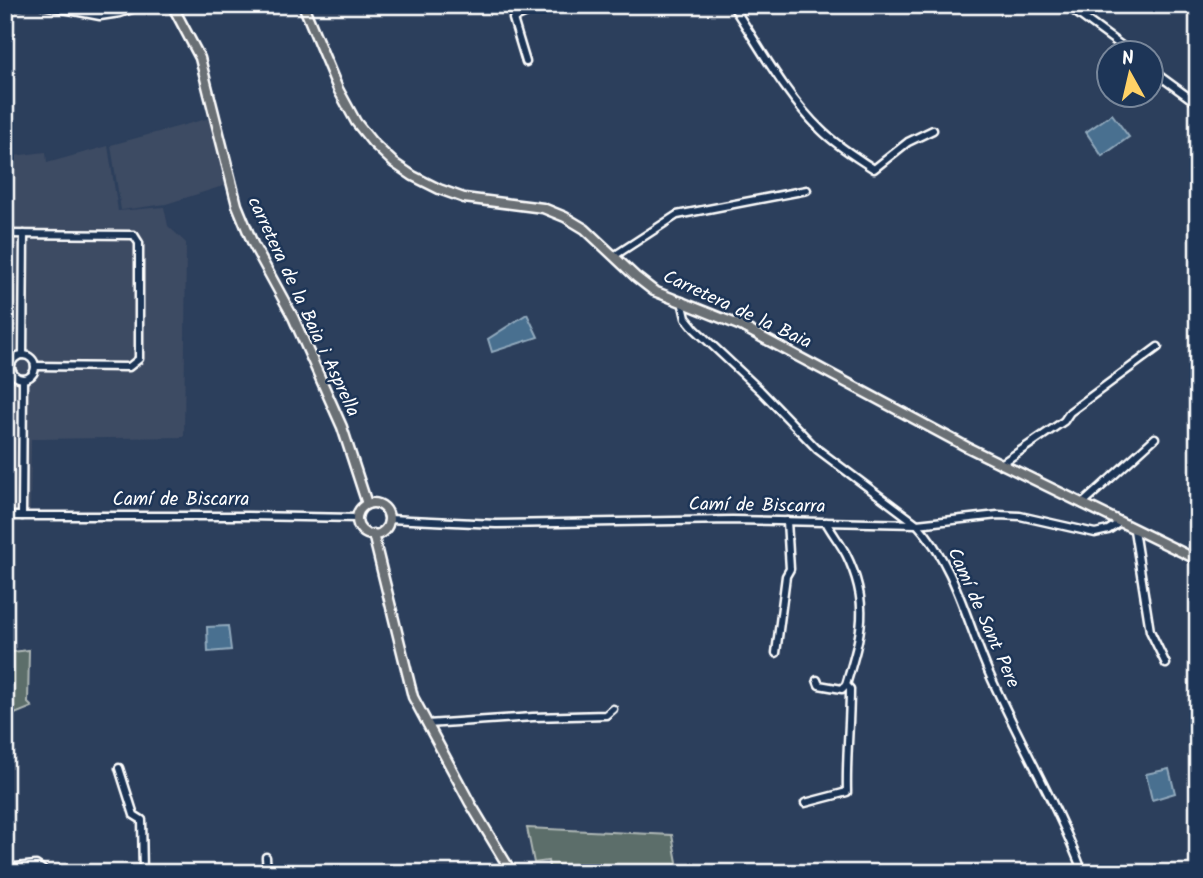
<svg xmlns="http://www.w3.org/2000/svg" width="1203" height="878" font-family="Kalam,sans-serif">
<rect width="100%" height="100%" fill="#2c3f5c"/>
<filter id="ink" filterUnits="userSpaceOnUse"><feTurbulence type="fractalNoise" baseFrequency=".0143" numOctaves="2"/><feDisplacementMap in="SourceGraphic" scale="14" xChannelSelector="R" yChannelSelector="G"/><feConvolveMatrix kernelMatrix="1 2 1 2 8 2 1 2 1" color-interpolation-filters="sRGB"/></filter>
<g filter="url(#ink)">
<g fill="#3e4b63">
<path d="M210,118L226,185L166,204L121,210L111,145Z"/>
<path d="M108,146L118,211L164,207L168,226L186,243L184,437L31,439L30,511H5V157L46,152L47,163Z"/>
</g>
<g fill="#5b6e6a" stroke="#adb6b4" stroke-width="2">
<path d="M29,650L28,703L32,707L5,718V653Z"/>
<path d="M527,828L672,835L679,873H550L548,861L534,863Z"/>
</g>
<g fill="#486f90" stroke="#91a9bc" stroke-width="2">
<path d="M1112,114L1129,137L1102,156L1086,132Z"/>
<path d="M527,314L538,337L492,352L488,339Z"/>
<path d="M228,626L231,650L208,652L207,627Z"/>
<path d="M1169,769L1175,793L1152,800L1146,774Z"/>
</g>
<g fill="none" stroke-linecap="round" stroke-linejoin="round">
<defs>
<g id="minor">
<path d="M43,5L100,16L120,13L144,5"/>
<path d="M732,5C760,47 785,95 821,130C837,146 856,157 874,169L908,142L933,130"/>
<path d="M1066,5L1130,52"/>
<path d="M5,8L22,5"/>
<path d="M526,62L513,19L529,12L526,5"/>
<path d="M1150,69L1198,104"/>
<path d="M5,234L134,235L139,243V359L129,367L35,366"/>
<path d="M614,256L677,215L807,190"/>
<path d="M682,301L686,318L695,329L760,390L817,449L917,524C955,565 967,623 989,673C1019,741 1057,804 1083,873"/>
<path d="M23,355L24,234"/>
<circle cx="23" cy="367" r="12"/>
<path d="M1001,464L1064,421L1070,412L1158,347"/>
<path d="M1082,504L1155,438"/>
<path d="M5,516H248L357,518"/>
<path d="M22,516L23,379"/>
<path d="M389,519L496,524L732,520L917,524L998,515L1020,516L1095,533L1108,530L1119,523"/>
<path d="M1134,530L1150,631L1166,664"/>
<path d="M776,653L786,576L790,569L787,521"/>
<path d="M817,680L819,685L842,689L846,685C861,635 871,604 846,554C840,543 832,533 826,522"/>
<path d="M427,724L533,717L606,715L613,709"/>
<path d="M119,768L134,815L142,820L143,873"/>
<path d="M805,803L847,792C846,757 850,724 850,689L846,685"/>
<path d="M266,857L267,873"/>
<path d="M5,868L36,865L47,873"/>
</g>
<g id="major">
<path d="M172,5L200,58L237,205L253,244L293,317L342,427L367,504"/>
<path d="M303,5L338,89L356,122L372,142L394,163L413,176L439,189L464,198L543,208L565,217L585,229L636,277L654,291L741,326L967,447L1198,560"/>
<circle cx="373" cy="519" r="16"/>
<path d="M373,534L413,697L470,803L512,873"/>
</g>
</defs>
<use href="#minor" stroke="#fff" stroke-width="11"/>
<use href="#major" stroke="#fff" stroke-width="13"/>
<use href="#minor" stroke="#1d3557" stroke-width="6"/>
<use href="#major" stroke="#6b6f75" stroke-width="8"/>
</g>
</g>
<g text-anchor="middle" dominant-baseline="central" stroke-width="5" stroke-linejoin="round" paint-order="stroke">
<g font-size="19" fill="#fff" stroke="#1d3557">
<text transform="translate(303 307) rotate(65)">carretera de la Baia i Asprella</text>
<text transform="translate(737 310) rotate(25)">Carretera de la Baia</text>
<text x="181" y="500">Camí de Biscarra</text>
<text transform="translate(757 506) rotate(1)">Camí de Biscarra</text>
<text transform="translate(983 618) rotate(66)">Camí de Sant Pere</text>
</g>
</g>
<rect width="1203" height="878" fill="none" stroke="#1d3557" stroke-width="28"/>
<rect x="14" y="14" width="1175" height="850" fill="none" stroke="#fff" stroke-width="2.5" filter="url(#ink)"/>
<g transform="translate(1130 74) rotate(352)"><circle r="33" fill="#1d3557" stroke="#77869a" stroke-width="2"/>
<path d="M0-5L12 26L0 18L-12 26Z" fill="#ffd166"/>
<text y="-10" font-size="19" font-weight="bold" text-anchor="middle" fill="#ffffff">N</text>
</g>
</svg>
